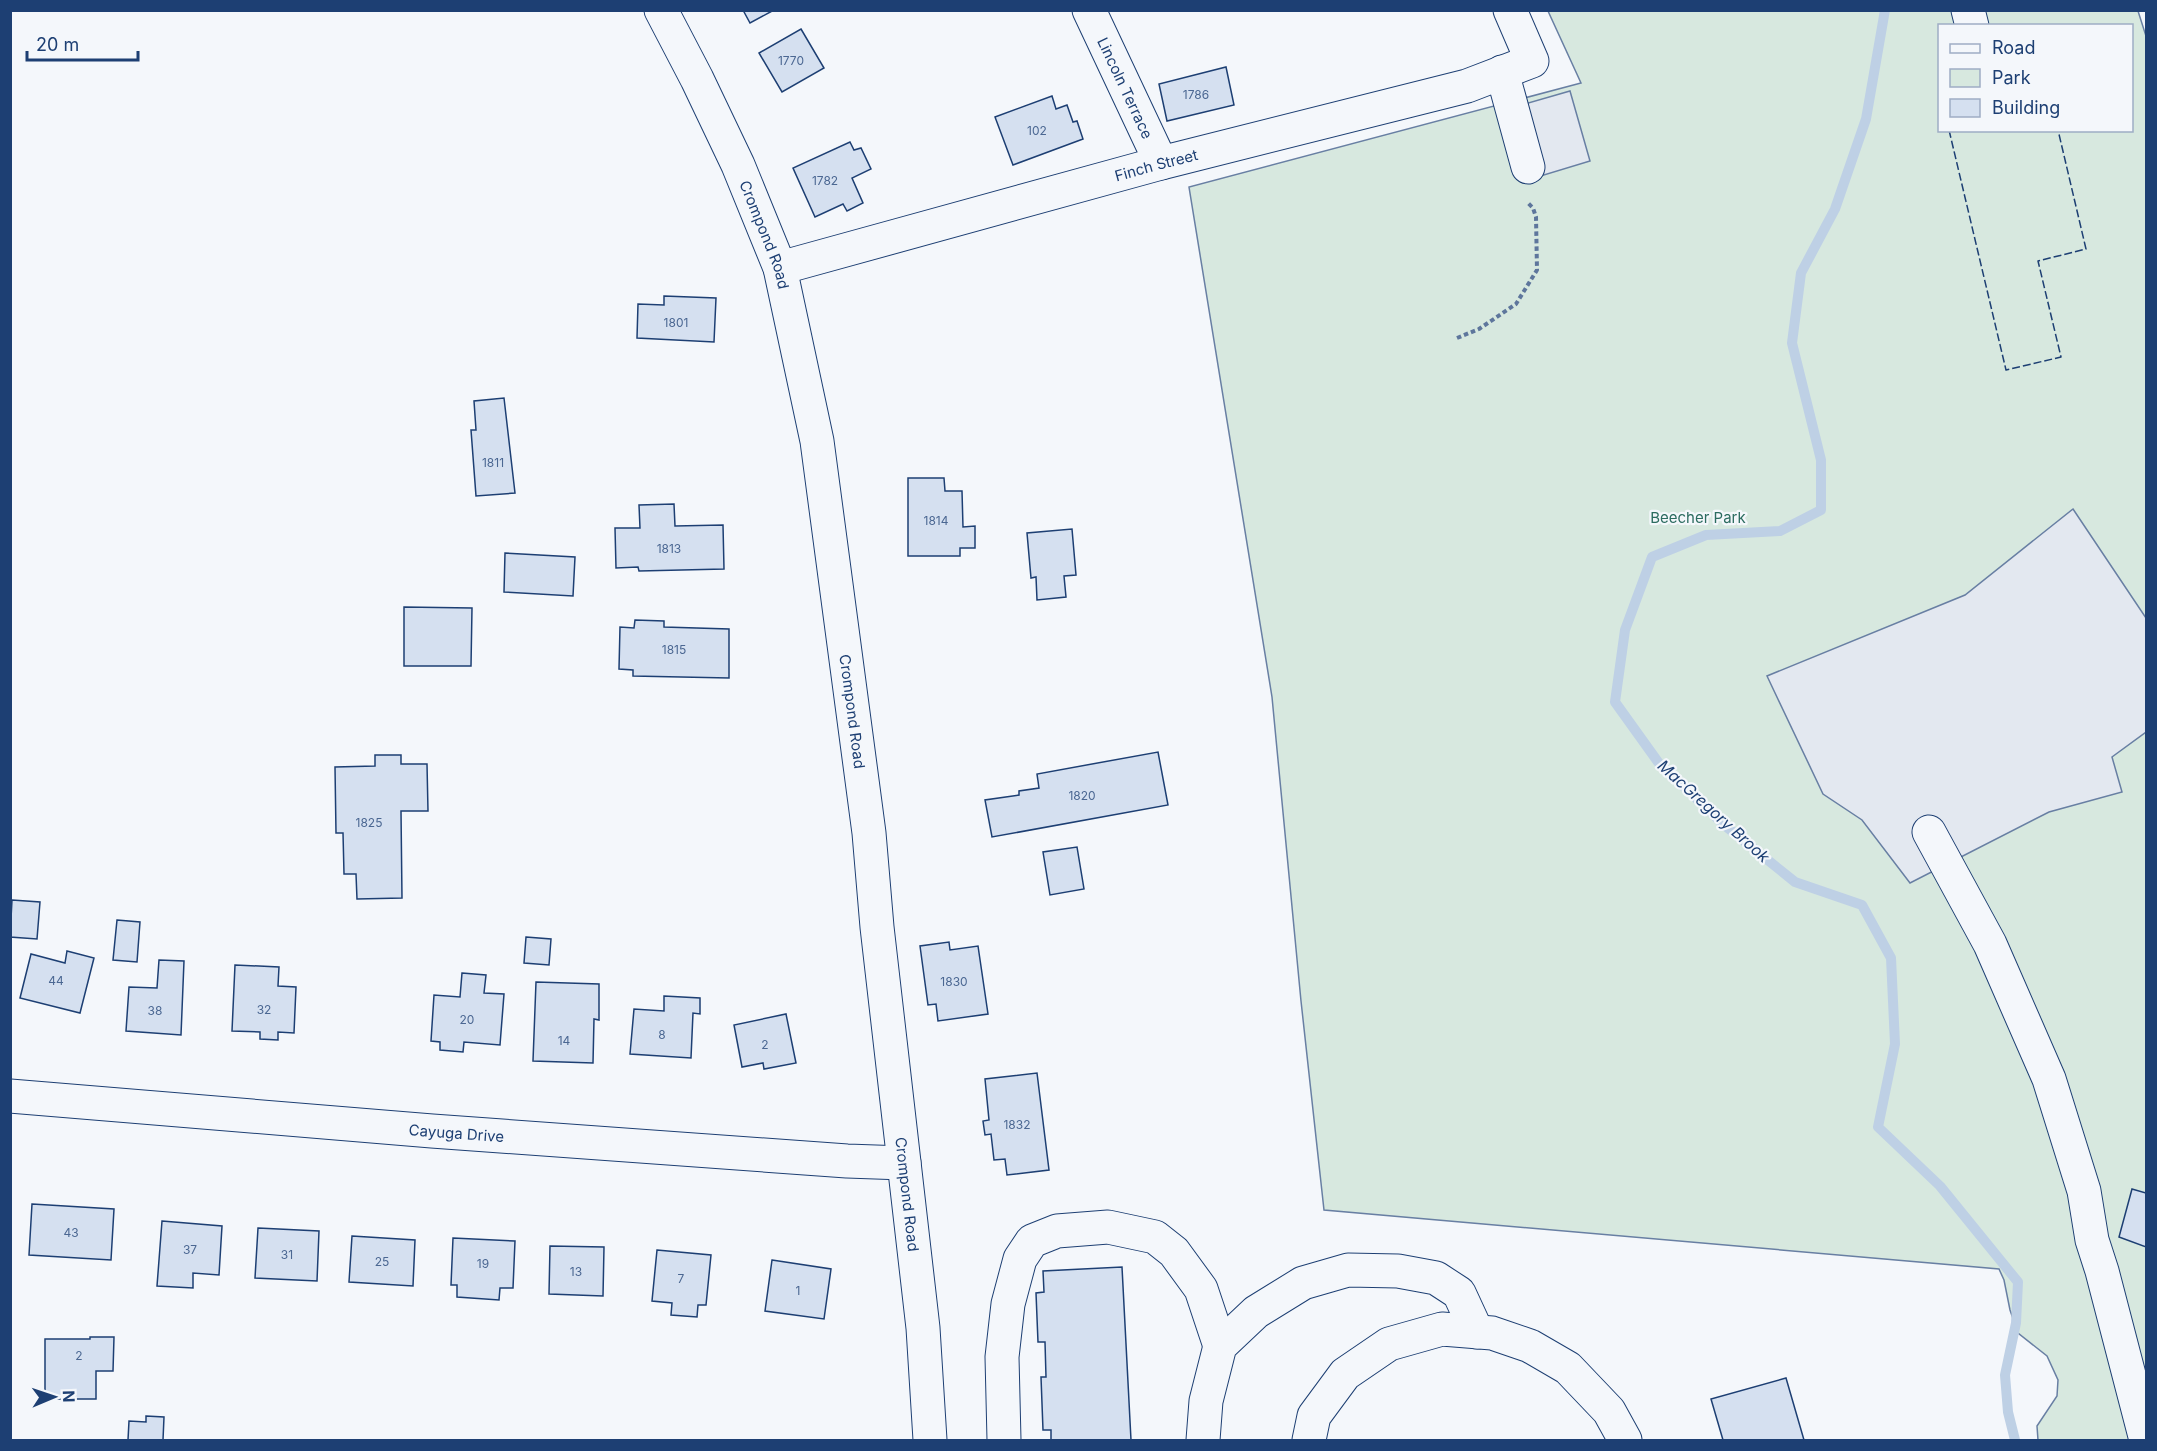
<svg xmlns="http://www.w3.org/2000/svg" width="2157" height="1451" font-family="Inter,sans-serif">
<rect width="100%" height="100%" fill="#f4f7fb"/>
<path fill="#d7e8df" stroke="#687fa3" stroke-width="1.5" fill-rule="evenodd" d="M1548,11H2138L2146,36V1440H2038L2037,1426L2057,1396L2058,1380L2047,1356L2018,1333L2010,1310L2004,1280L1999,1269L1324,1210L1301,1001L1272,697L1189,187L1581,83ZM1940,26H2132V130H1940Z"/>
<g fill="#e3e8f0" stroke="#687fa3" stroke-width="1.5">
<path d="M1570,91L1590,161L1521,182L1501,111Z"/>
<path d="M2073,509L2146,618V732L2112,757L2122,792L2049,812L1910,883L1862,820L1823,794L1767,676L1965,595Z"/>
</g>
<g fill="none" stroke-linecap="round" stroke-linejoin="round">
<path stroke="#bed0e5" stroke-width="10" d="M1885,10L1866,119L1835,209L1801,273L1792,343L1821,460V510L1780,531L1706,535L1652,557L1625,630L1615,702L1658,762L1723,824L1795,882L1862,905L1891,958L1895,1044L1878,1127L1940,1186L2018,1282L2016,1323L2005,1375L2008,1412L2015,1440"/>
</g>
<g fill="#d5e0f0" stroke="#1d3f73" stroke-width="1.5">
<path d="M743,10H774L750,23Z"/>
<path d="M801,29L824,68L782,92L759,53Z"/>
<path d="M1226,67L1234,105L1167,121L1159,84Z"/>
<path d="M1052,96L1056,109L1067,105L1073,122L1077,121L1083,139L1013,165L995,117Z"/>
<path d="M850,142L854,150L861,148L871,169L852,178L863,203L847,211L843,204L815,217L793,168Z"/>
<path d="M664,296L716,298L714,342L637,338L638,304L664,305Z"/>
<path d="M504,398L515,493L476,496L471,430H476L474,401Z"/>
<path d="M908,478H944L945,491H962L963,527L975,526V548H960V556H908Z"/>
<path d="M674,504L675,526L723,525L724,569L639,571L638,567L616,568L615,528H640L639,505Z"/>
<path d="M1072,529L1076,575L1064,576L1066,597L1037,600L1036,577L1031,578L1027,533Z"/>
<path d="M505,553L575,557L573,596L504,592Z"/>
<path d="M404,607L472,608L471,666H404Z"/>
<path d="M635,620L664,621V627L729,629V678L633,676V670L619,669L620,627L634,628Z"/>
<path d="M1158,752L1168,805L992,837L985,800L1019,795V791L1039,788L1037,774Z"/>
<path d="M375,755H401V764H427L428,811H401L402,898L357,899L356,874H344L343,833H336L335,767L375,766Z"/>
<path d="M1077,847L1084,889L1050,895L1043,852Z"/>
<path d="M12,900L40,902L37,939L10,937Z"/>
<path d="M117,920L140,922L137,962L113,960Z"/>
<path d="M526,937L551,939L549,965L524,963Z"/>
<path d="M949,942L950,950L978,946L988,1014L938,1021L936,1004L928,1005L920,946Z"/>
<path d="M67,951L94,958L80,1013L20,998L31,954L65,963Z"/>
<path d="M159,960L184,961L181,1035L126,1031L129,987L157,988Z"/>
<path d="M235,965L279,967L278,986L296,987L294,1033L278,1032V1040L260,1039V1032L232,1031Z"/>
<path d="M462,973L486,975L484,993L504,994L500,1045L464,1042L463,1052L440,1050V1042L431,1041L434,995L460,997Z"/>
<path d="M536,982L599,984V1020L594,1019L593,1063L533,1061Z"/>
<path d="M664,996L700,998V1014L693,1013L691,1058L630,1054L634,1009L664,1011Z"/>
<path d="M786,1014L796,1063L764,1069L763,1063L742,1067L734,1025Z"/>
<path d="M1037,1073L1049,1170L1007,1175L1005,1159L994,1160L991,1134L985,1135L983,1121L989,1120L985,1079Z"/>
<path d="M2132,1189L2146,1193V1247L2119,1237Z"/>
<path d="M32,1204L114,1209L111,1260L29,1255Z"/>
<path d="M162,1221L222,1226L219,1275L193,1273V1288L157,1286Z"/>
<path d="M258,1228L319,1231L317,1281L255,1278Z"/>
<path d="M352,1236L415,1240L413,1286L349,1282Z"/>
<path d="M453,1238L515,1241L513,1288H500L499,1300L457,1297V1285H451Z"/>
<path d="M550,1246L604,1247L603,1296L549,1294Z"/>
<path d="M657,1250L711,1255L706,1305H698L697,1317L671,1315L672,1303L652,1301Z"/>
<path d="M772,1260L831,1269L824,1319L765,1311Z"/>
<path d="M1122,1267L1131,1440H1051V1430H1043L1041,1377H1046L1045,1342H1038L1036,1293L1044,1292L1043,1271Z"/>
<path d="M90,1337H114L113,1371H96V1399H45V1339H90Z"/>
<path d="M1786,1378L1804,1440H1723L1711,1399Z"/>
<path d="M146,1416L164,1417L163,1440H128L129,1421L146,1422Z"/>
</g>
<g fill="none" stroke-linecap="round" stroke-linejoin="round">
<defs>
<g id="minor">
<path id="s1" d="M1089,10L1161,163"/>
<path d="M1968,10L1972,26"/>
<path d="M1502,72L1528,167"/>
<path id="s2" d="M780,268L1161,163L1467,86L1532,61L1510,10"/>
<path d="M1929,832L1990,944L2049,1079L2084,1191L2092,1240L2102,1271L2146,1440"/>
<path id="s3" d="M10,1096L432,1131L847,1161L904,1163"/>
<path d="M1004,1440L1002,1357L1008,1304L1020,1259L1032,1241L1057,1231L1108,1227L1155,1237L1174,1252L1201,1289L1220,1346"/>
<path d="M1203,1440L1206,1401L1220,1346L1256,1312L1303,1283L1348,1270L1398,1271L1436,1278L1459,1293L1477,1332"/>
<path d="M1309,1440L1314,1416L1345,1374L1389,1344L1442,1329L1492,1333L1530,1346L1568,1368L1609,1411L1625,1440"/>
</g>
<g id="major">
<path id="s4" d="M661,10L697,79L738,165L780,268L817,441L869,833L877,927L923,1328L930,1440"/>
</g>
</defs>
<use href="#minor" stroke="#1d3f73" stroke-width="35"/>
<use href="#major" stroke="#1d3f73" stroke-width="35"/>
<path stroke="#5e769c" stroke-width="4" stroke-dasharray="4.5 3" stroke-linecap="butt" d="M1457,338L1479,329L1516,304L1537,270L1536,217L1533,208L1527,202"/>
<use href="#minor" stroke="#f4f7fb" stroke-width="33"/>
<use href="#major" stroke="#f4f7fb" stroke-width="33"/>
<path stroke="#1d3f73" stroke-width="1.5" stroke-dasharray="8 3" stroke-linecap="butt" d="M1949,130L2006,370L2061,357L2038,261L2086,249L2058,130"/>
</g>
<g text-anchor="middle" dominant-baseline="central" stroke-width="4.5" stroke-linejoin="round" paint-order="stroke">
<g font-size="12" fill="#4b6792">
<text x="791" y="60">1770</text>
<text x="1196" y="94">1786</text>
<text x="1037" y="130">102</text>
<text x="825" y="180">1782</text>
<text x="676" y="322">1801</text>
<text x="493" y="462">1811</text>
<text x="936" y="520">1814</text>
<text x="669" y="548">1813</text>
<text x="674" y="649">1815</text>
<text x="1082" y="795">1820</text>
<text x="369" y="822">1825</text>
<text x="56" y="980">44</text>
<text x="954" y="981">1830</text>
<text x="264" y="1009">32</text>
<text x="155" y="1010">38</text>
<text x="467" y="1019">20</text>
<text x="662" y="1034">8</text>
<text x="564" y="1040">14</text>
<text x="765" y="1044">2</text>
<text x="1017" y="1124">1832</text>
<text x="71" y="1232">43</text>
<text x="190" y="1249">37</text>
<text x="287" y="1254">31</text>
<text x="382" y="1261">25</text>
<text x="483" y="1263">19</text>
<text x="576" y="1271">13</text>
<text x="681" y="1278">7</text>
<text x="798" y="1290">1</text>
<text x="79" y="1355">2</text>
</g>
<g font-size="15" fill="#1d3f73" stroke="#f4f7fb">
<text stroke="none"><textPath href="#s1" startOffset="86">Lincoln Terrace</textPath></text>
<text stroke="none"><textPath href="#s2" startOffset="390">Finch Street</textPath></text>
<text stroke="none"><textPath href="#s4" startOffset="248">Crompond Road</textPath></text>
<text stroke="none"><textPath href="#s4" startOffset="734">Crompond Road</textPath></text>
<text stroke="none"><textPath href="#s3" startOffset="448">Cayuga Drive</textPath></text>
<text stroke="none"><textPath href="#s4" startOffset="1220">Crompond Road</textPath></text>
</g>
<g font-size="15" fill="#2c6c60" stroke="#f4f7fb">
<text x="1698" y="517">Beecher Park</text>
</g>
<g font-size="16" font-style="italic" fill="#1d3f73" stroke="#f4f7fb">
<text transform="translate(1714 811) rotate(42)">MacGregory Brook</text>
</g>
</g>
<rect width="2157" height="1451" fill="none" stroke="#1d3f73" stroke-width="24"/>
<rect x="1938" y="24" width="195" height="108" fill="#f4f7fb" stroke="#9eadc5" stroke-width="1.5"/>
<rect x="1950" y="44" width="30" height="9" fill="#f4f7fb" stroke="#9eadc5" stroke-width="1.5"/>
<text x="1992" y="54" font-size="18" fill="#1d3f73">Road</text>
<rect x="1950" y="69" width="30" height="18" fill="#d7e8df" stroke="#9eadc5" stroke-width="1.5"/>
<text x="1992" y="84" font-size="18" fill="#1d3f73">Park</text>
<rect x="1950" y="99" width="30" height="18" fill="#d5e0f0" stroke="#9eadc5" stroke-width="1.5"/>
<text x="1992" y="114" font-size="18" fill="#1d3f73">Building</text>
<g transform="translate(54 1397) rotate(88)" stroke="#f4f7fb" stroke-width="4.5" paint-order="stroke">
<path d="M0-4.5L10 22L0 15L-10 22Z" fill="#1d3f73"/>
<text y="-9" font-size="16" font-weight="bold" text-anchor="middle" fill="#1d3f73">N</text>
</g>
<path d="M27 51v9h111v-9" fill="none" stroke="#1d3f73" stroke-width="3"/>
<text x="36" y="51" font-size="18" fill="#1d3f73" stroke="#f4f7fb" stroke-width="4.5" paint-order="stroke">20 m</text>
</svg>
